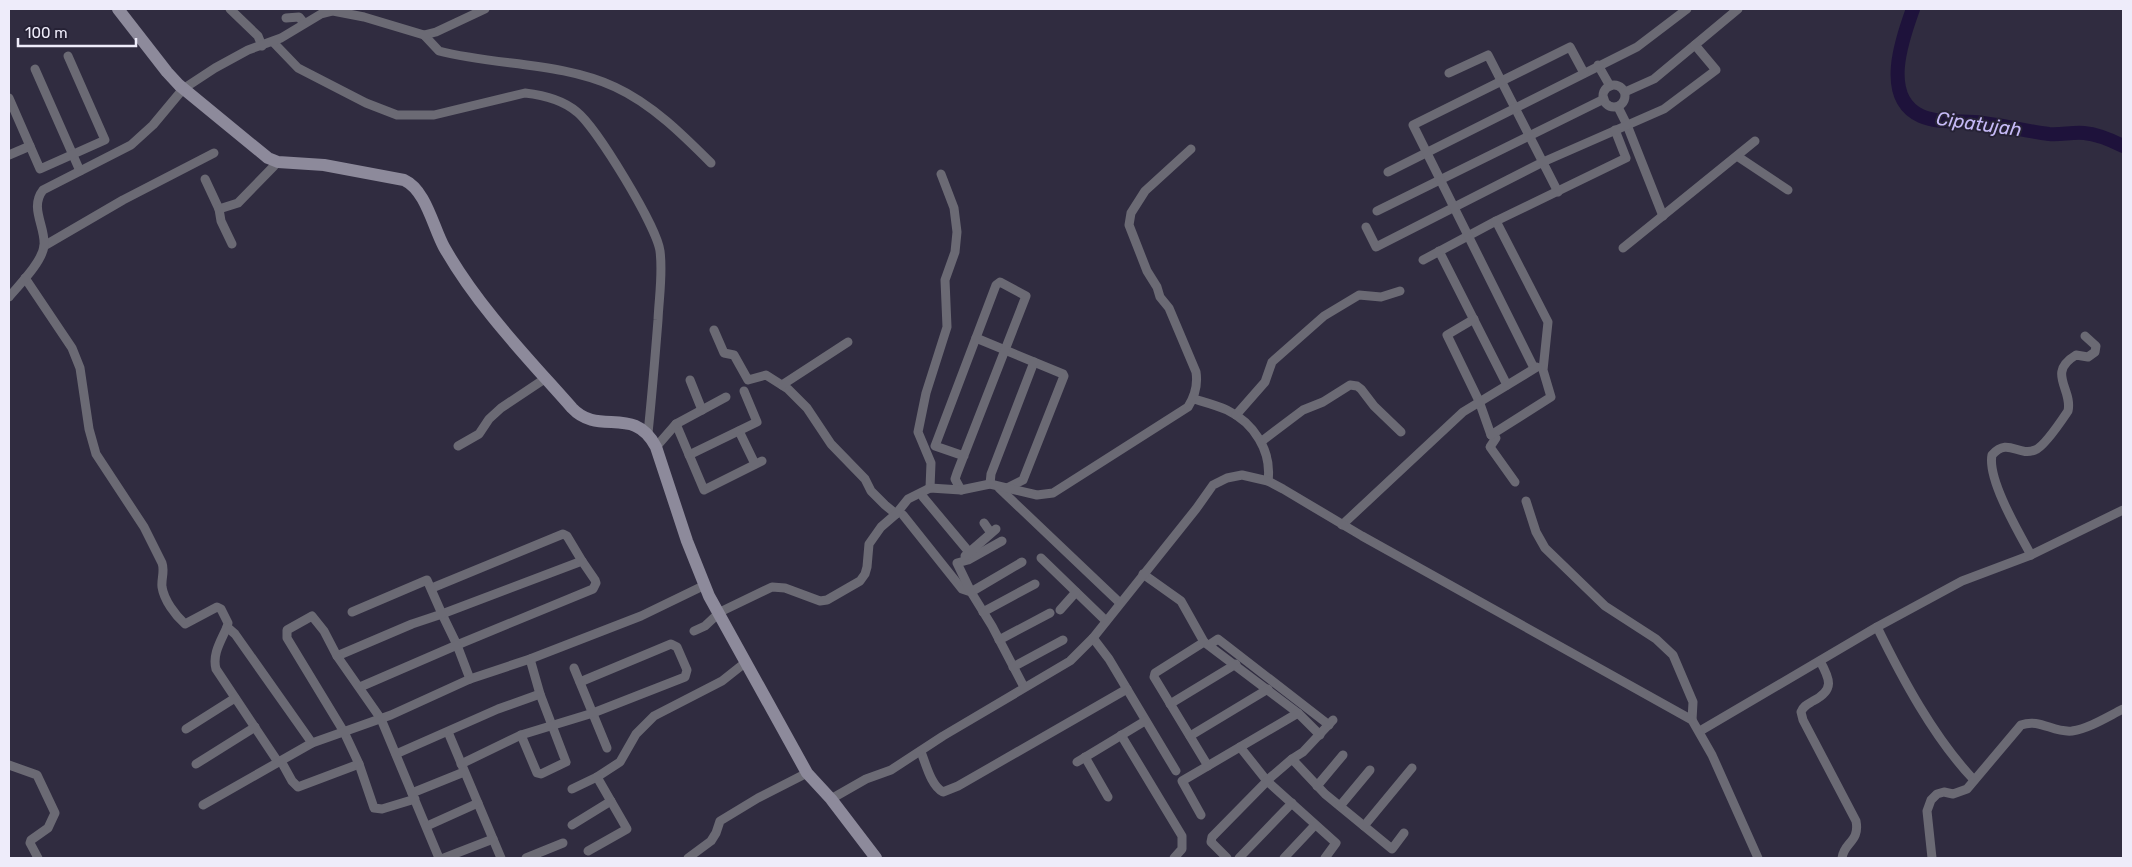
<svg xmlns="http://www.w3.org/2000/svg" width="2132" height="867" font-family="Rubik,sans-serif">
<rect width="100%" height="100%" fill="#302c40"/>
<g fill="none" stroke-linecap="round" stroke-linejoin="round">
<path stroke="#1e123b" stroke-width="14" d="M1913,9C1902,39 1881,98 1921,116C1937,123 1957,121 1974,122C1999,124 2024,131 2049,134C2061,135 2072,132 2084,133C2097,134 2111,140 2123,146"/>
<g stroke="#6b6a74" stroke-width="9">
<path d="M230,9L258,36L262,46"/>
<path d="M286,18L299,17L304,23"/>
<path d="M424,35L439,51C497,66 561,62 615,87C652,104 683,135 711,163"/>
<path d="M273,42L298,68L366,103L397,115H434L525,93C543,95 563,100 577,112C597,128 657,227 660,251C663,274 659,297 658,320C655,358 652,395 648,433"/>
<path d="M1598,65L1610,86"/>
<path d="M35,69L80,171"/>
<path d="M1449,73L1488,55L1558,192"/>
<circle cx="1614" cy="96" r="11"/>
<path d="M1625,92L1654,79L1738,9"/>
<path d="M9,98L40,169L105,140L68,56"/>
<path d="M1618,107L1627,125L1663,216"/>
<path d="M9,155L30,146"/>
<path d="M1737,156L1788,190"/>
<path d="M1388,172L1637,47L1687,9"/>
<path d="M205,179L219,209"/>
<path d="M1377,211L1604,99"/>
<path d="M1366,227L1376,247L1543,162L1664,109L1716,70L1695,45"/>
<path d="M232,244L221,221L219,209L238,203L274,166L275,161"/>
<path d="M44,246L123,200L214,153"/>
<path d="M1623,248L1755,141"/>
<path d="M1439,251L1507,385"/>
<path d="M1423,260L1496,221L1626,158L1615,130"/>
<path d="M25,278L72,348L80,368L89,429L96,454L144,527L162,563C165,571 161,579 162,587C164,600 175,615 185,624L217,607L221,609L228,623L227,627L235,634L312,743"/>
<path d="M9,297C20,284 42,262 44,246C46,227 29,208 43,190L131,145L153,125L183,89L215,68L248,50L281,38L321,14L333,11L364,17L424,35L436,32L485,9"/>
<path d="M1474,319L1447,335L1479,401L1491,435L1496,438L1490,447L1515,482"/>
<path d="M714,330L724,353L734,355L748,380L766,375L788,389L807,408L831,444L865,479L871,491L885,505L896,514"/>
<path d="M976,338L1063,374L1064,376L1023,480L1005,489"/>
<path d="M1534,368L1413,125L1570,47L1584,73"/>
<path d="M690,380L702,410"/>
<path d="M782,385L848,342"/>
<path d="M1194,399C1204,402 1216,405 1227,410C1254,423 1272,451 1268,481"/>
<path d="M1236,415L1265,382L1272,362L1324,316L1359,295L1381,297L1400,291"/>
<path d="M676,424L704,490L762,461"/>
<path d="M739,431L755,464"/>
<path d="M1491,435L1551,397L1543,370L1548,322L1496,221"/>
<path d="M1262,441L1303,410L1323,402L1350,385L1357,386L1361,389L1374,406L1401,432"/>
<path d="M458,446L479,434L489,419L501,408L546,378"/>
<path d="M656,447L676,424L726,397"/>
<path d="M689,455L757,422L744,391"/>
<path d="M990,484L991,474L1034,362"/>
<path d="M930,488L931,463L918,432L926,393L947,327L945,280L955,252L957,232L954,208L941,174"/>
<path d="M999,488L1120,603"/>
<path d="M961,490L955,479L957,473L1026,296L1000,282L996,285L935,446L964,456"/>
<path d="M923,497L969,552"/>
<path d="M1526,501L1536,532L1545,548L1605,606L1656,639L1673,655L1693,702L1692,720"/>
<path d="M903,515L962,589L971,592L992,626L1024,687"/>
<path d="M984,523L991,533"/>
<path d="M1342,525L1463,412L1537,367"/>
<path d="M1002,541L968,560L957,563L971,592L1022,562"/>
<path d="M2031,555C2019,533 1987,479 1992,455C2008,437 2018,457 2035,450C2044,447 2062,420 2068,411C2073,389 2046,373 2076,355L2088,357L2095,352L2096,346L2085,336"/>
<path d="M965,556L996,529"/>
<path d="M1041,558L1106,621"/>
<path d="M582,561L595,580L596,583L593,589L457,645L442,614Z"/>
<path d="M1143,574L1181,601L1204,642L1298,713L1320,735"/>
<path d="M432,588L563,534L567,536L582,561"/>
<path d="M1060,610L1076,592"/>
<path d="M983,612L1035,584"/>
<path d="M227,627C221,641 212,654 216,669L278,762"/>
<path d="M1877,627C1902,678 1934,738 1974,780"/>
<path d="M694,631L705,626L720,612L772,587L785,588L820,601L827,600L860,581L865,574L867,567L869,544L881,527L896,514L908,499L930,488L961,490L990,484L1037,495L1053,493L1188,407C1195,396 1198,385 1196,372L1169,308L1160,297L1157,287L1147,271L1129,225L1131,213L1145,191L1191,149"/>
<path d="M1093,638L1109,659L1176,771"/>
<path d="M999,640L1050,613"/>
<path d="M1204,642L1155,673L1154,677L1208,766"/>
<path d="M1209,645L1218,639L1329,725"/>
<path d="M337,656L412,624L442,614L427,580L352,612"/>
<path d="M1820,661C1830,679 1835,690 1813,701C1808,704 1803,706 1801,712L1803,720L1856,821C1860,842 1844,842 1842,858"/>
<path d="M1013,667L1063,640"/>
<path d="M574,668L607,748"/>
<path d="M360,687L457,645L470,679"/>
<path d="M1170,704L1236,664"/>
<path d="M1333,720L1303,752L1292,759L1325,794L1392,849L1404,833"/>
<path d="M186,729L235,698"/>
<path d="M1700,731L1877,627L1962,581L2031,555L2123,510"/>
<path d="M448,732L501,858"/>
<path d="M521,735L537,773L541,774L566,762L540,694L530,659"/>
<path d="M1121,735L1182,836V849L1174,858"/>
<path d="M1190,736L1268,689"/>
<path d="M1240,747L1267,781L1336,843L1325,858"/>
<path d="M921,752C926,764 931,786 943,792L958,786L1127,689"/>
<path d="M396,754L498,709L540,694"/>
<path d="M1085,757L1108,797"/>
<path d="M281,761L292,781L298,787L359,764"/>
<path d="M1077,762L1145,721"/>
<path d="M196,764L255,727"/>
<path d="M461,764L521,735L593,713L685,677L687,670L677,647L671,644L580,682"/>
<path d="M9,765L37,775L55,813L48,828L31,840L30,843L38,858"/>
<path d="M1317,786L1343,755"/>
<path d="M572,789L597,777L620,762L636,734L654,716L722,681L746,662"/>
<path d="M412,793L464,772"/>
<path d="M415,799L382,809L374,808L359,764L344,732L287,638V630L312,616L324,631L337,656L381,719L439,858"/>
<path d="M831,799L866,779L891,770L943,736L1070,661L1093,638L1196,509L1213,485L1227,478L1242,475L1268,481L1283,489L1362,536L1692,720L1712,755L1758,858"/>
<path d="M203,805L312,743L391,715L470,679L530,659L641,616L705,585"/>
<path d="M1340,806L1370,770"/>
<path d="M1201,815L1182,781L1298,713"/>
<path d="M572,825L611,801"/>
<path d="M427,826L478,803"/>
<path d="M1364,826L1412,768"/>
<path d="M588,851L627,829L597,777"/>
<path d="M444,858L493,839"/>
<path d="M526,858L563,843"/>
<path d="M688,858L711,841L716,833L720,821L758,798L807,773"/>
<path d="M1227,858L1211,842L1212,837L1271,777L1292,759"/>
<path d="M1239,858L1292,803"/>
<path d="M1284,858L1315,825"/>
<path d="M1932,858L1927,811L1931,800L1937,794L1944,792L1953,794L1967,789L2021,725C2040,718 2053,733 2072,731C2090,728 2107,717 2123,709"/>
</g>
<path stroke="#8d8a9b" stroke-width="12" d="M118,9L167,72L179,85L268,158L278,162L324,165L404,180C426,190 433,227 444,247C478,307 527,357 572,408C599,437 634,404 656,447L687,541L709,596L807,773L831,799L876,858"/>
</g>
<g text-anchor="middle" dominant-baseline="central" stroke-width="4" stroke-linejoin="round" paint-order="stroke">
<g font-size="19" font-style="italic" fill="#c6baf7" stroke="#262235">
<text transform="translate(1979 124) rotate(8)">Cipatujah</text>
</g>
</g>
<rect width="2132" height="867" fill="none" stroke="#eeecfa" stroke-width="20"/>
<path d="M18 38v8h118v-8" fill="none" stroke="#eeecfa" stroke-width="2.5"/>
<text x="25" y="38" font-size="15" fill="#eeecfa" stroke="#262235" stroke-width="4" paint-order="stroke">100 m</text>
</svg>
